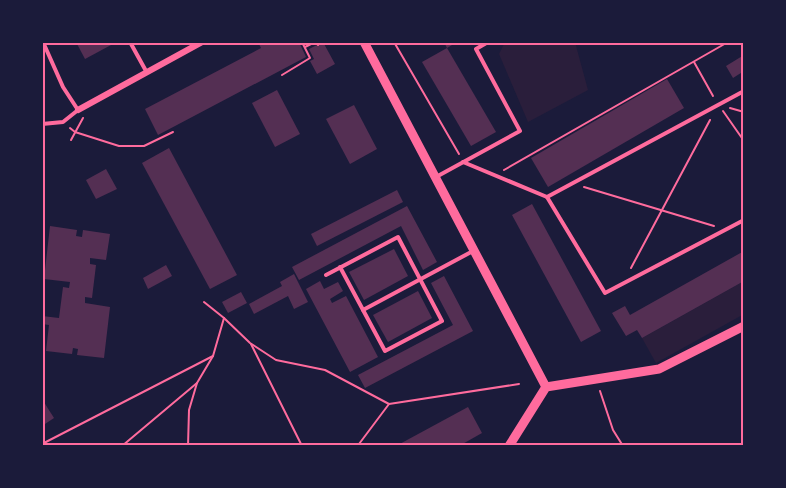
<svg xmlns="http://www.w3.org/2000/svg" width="786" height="488" font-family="'DM Sans',sans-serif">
<rect width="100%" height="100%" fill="#1b1b3a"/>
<g fill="#2a1e3b">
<path d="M505,42H575L588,90L528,122L499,54Z"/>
<path d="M744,281V314L656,363L642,338Z"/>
</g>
<g fill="#542f53">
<path d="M76,42H110L111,45L85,59Z"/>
<path d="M258,42H299L306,57L158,135L145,109L261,48Z"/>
<path d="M323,42L335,64L317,74L310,61L314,59L309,49Z"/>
<path d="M444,42H457L447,48Z"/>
<path d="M447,48L496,132L471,146L422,62Z"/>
<path d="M744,55V71L733,78L726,66Z"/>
<path d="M667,79L684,108L548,187L531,158Z"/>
<path d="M277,90L300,134L275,147L252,103Z"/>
<path d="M354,105L377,149L350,164L326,119Z"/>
<path d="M169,148L237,275L210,289L142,163Z"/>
<path d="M106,169L117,189L96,199L86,180Z"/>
<path d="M397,190L403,202L317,246L311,234Z"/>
<path d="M532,204L601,331L581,342L512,215Z"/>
<path d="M407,206L437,262L423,270L401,226L299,280L292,267Z"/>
<path d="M50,226L77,230L76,236L82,237L83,230L110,234L106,260L90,258V264L96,265L92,298L85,297V303L110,307L104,358L77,355L78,349L73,348L72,354L46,351L49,325L42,324V316L59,318L63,287L69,288L70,282L44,279Z"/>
<path d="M394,249L408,276L364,300L349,272Z"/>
<path d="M744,251V281L642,338L637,330L626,336L612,313L625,306L630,315Z"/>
<path d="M166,265L172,276L148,289L143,278Z"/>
<path d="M294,274L308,302L294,309L288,296L254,314L249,304L282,286L280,282Z"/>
<path d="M444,276L473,331L365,388L358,375L453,325L431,283Z"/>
<path d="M320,281L324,289L338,282L343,291L330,299L332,303L346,296L378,357L350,372L306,289Z"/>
<path d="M418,291L432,318L388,342L373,315Z"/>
<path d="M241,292L247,303L228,313L222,302Z"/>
<path d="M42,399L54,418L42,426Z"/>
<path d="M468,407L482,433L459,446H396Z"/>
</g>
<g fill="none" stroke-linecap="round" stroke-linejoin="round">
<g stroke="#ff6b9d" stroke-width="2">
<path d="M317,42L318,45"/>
<path d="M394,42L459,154"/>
<path d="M305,47L315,42"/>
<path d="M694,62L713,96"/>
<path d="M282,75L310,58L302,42"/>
<path d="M730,108L744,112"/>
<path d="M723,111L744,141"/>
<path d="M70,128L75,132L119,146H144L173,132"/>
<path d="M71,140L83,118"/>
<path d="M504,170L728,42"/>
<path d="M584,187L714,226"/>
<path d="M631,268L710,120"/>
<path d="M204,302L224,318L250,343L276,360L325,370L389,404L519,384"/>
<path d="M251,344L302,446"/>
<path d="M600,391L613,430L623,446"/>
<path d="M42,444L213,356"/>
<path d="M122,446L197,383L213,356L224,318"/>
<path d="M188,446L189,410L197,383"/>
<path d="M356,446L359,444L389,404"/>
</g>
<g stroke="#ff6b9d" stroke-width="4">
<path d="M130,42L146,71"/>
<path d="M42,124L63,122L78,110L63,87L43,42"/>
<path d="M463,162L547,197L605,293L744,220"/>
<path d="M436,177L520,131L476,49L488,42"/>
<path d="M547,197L744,91"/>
<path d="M326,275L398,237L442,321L385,351L340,267"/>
<path d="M363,310L473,251"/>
</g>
<path stroke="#ff6b9d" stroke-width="6" d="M78,110L202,42"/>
<g stroke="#ff6b9d" stroke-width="9">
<path d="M364,42L546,387"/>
<path d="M509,446L546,387L659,369L744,326"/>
</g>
</g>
<rect width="786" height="488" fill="none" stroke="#1b1b3a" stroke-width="87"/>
<rect x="44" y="44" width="698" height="400" fill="none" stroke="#ff6b9d" stroke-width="2"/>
</svg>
